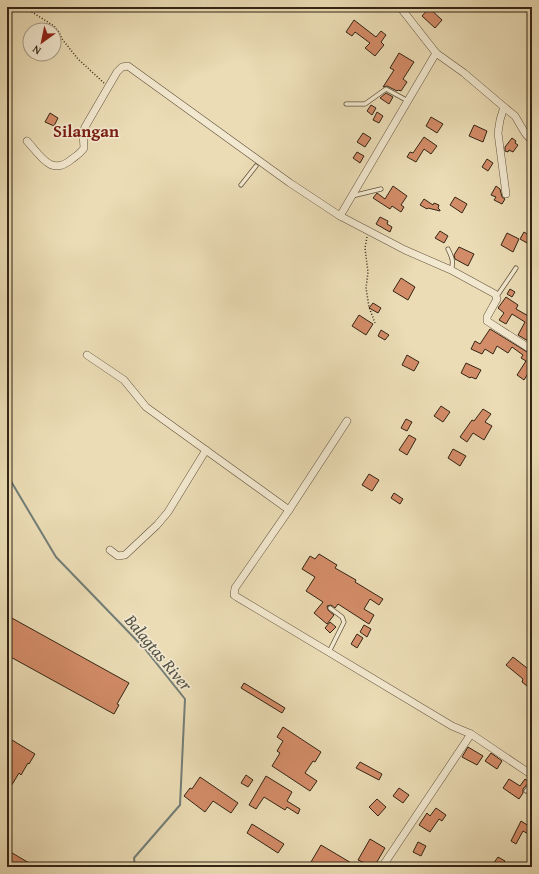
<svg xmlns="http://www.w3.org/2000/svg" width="539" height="874" font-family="'Gentium Book Plus',serif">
<rect width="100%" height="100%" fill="#ebdcb5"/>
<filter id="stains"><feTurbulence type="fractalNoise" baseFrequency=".005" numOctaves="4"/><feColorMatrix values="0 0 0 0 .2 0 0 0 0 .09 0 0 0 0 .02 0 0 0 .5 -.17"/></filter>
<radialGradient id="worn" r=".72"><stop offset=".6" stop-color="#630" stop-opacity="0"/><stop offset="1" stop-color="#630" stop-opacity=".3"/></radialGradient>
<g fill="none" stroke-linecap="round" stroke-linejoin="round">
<g stroke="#727e77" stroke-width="2">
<path d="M7,293V294"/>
<path d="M7,473L12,483L56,557L145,649L185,699L180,805L134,858L135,867"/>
</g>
</g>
<g fill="#d38c68" stroke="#332515">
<path d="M429,8L442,20L435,28L422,16Z"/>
<path d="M354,20L376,37L381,31L386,35L381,42L384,45L375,56L365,48L370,43L355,32L352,36L346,32Z"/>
<path d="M399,53L414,62L403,79L407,82L401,91L398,90L397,91L387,86L383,87L394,70L390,68Z"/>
<path d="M386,93L393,97L389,104L380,98Z"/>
<path d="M371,105L376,108L372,115L367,111Z"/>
<path d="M377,112L383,116L379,123L373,120Z"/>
<path d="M50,113L58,118L54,126L45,122Z"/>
<path d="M431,117L443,124L437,133L426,126Z"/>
<path d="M474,125L487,131L483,142L469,136Z"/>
<path d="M363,133L371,138L365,147L357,142Z"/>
<path d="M424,137L437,146L431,154L424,149L416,162L407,157L410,152L413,153Z"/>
<path d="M512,138L516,141L515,143L518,145L513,152L509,150L508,152L505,151V147Z"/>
<path d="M357,152L364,156L360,163L353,158Z"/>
<path d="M487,159L493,163L488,171L482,167Z"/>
<path d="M393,186L407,196L401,205L404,207L401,212L392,206L390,209L373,198L377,193L385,199Z"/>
<path d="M496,186L500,189L502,197L505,199L502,204L494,200L496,197L491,195Z"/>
<path d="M455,197L467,204L462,213L450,205Z"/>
<path d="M424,199L433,205L434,203L439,205L438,208L440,210V211L428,208L427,209L420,205Z"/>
<path d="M380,217L388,221L387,224L392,227L390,232L376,224Z"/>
<path d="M440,231L448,236L444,243L435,238Z"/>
<path d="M524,232L530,236L527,243L520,239Z"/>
<path d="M507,233L519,239L513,252L501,245Z"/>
<path d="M459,247L474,254L468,266L455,259L454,255Z"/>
<path d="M401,278L415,287L408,300L393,291Z"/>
<path d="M510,289L515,292L512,297L507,294Z"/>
<path d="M506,297L518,305L516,309L532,318V333L528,341L518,335L525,322L512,314L506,324L499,320L504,313L498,308Z"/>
<path d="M373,303L381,308L378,313L369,308Z"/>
<path d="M359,315L373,324L366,335L352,326Z"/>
<path d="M490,329L532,355V364L528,371L529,372L524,380L517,375L526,361L521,358L523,355L512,347L508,353L497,346L493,354L485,349L482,354L471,349L475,341L480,344Z"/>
<path d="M381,330L389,335L385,340L378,336Z"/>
<path d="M407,355L419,362L414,371L402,365Z"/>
<path d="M466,363L481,370L476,379L471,377L470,378L461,373Z"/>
<path d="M441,406L450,412L443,422L434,416Z"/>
<path d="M483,409L491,414L485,422L492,426L484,440L473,433L467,442L460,437L472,420L474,421Z"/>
<path d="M406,419L412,422L407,431L401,428Z"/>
<path d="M409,435L416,439L407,455L399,450Z"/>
<path d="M453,449L466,456L460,466L448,458Z"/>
<path d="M369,474L379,480L372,491L362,485Z"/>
<path d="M394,493L403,499L400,504L391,498Z"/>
<path d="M319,554L337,565L335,568L356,580L355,582L383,599L379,605L370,599L364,609L374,615L369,624L338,604L335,608L331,605L327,606L328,610L334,615L327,624L314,613L323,602L306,591L315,577L302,569L310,556L315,559Z"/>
<path d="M10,617L129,683L117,704L119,705L114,714L7,655V622Z"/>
<path d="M330,622L336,627L330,633L325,628Z"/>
<path d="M364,625L371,629L367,637L360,632Z"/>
<path d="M357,634L363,638L357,648L351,644Z"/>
<path d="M513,657L532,672V679L527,686L522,682L523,679L506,665Z"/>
<path d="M244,683L285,708L282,713L241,688Z"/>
<path d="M283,727L321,752L315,762L313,761L305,773L317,781L310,791L272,766L280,753L277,751L283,741L277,737Z"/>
<path d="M7,737L35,754L29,764L28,763L21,775L19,773L7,793Z"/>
<path d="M468,747L483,756L477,765L462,757Z"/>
<path d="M491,753L502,761L497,769L485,761Z"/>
<path d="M360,762L382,774L379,780L356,768Z"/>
<path d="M246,775L253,780L248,787L241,783Z"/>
<path d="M266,776L292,792L287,801L300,809L298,814L287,807L285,810L264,797L256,809L249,805Z"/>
<path d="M200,777L238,803L231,813L213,801L205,812L184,796L190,788L192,789Z"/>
<path d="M509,779L520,786L525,779L529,782L523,789V793L519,799L503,788Z"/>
<path d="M399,788L409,795L403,803L393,796Z"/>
<path d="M377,799L386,807L378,816L369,807Z"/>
<path d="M436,808L446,815L442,821L439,819L430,832L419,825L427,813L430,816Z"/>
<path d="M521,821L532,828V836L523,831L516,844L511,841Z"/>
<path d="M252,824L284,844L278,853L247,833Z"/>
<path d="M370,839L385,848L374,867L358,860Z"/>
<path d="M418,842L426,846L421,856L413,852Z"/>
<path d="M321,845L358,867H308Z"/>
<path d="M7,850L36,867H13L7,864Z"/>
<path d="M498,857L505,861L501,867H491Z"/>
</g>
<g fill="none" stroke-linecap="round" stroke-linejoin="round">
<defs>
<g id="lane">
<path d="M346,104H365L386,89L408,101"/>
<path d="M241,185L256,166"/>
<path d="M352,196L381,189"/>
<path d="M448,249C452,257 454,262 451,270"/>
<path d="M497,296L516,268"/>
<path d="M329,652L344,622L342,617L330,608"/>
<path d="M526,791L532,783"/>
</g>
<g id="street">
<path d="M436,53L464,73L504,107L500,120L498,133L506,194"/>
<path d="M504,107L515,116L525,133L532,141"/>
<path d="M27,141C41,156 51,177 72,159C76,156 81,153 84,148L83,133L85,127L117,72L122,67L128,66L290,183L340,216L405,250L451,270L495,294L497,299L487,317V321L532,350"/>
<path d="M340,216L436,53L400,7"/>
<path d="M87,355L124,380L146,407L289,510L235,588L234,595L237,597L452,726L471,734L532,775"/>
<path d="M289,510L347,421"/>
<path d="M110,550L118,556L125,555L157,525L168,512L206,450"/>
<path d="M382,867L471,734"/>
</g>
</defs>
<use href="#lane" stroke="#61533d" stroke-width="5"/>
<use href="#street" stroke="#61533d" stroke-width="8"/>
<g stroke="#332515" stroke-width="1.5" stroke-dasharray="1 2" stroke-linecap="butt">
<path d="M24,7L54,26L59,32L62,39L78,59L104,83"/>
<path d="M367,237L365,248L368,272L366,288L369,307L375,323"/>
</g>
<use href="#lane" stroke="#f2e8cf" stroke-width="3.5"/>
<use href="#street" stroke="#f2e8cf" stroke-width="7"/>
</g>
<g text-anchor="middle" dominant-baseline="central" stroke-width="3.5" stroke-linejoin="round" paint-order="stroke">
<g font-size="17" font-weight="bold" fill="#7a1f14" stroke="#f2e8cf">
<text x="86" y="130">Silangan</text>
</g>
<g font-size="17" font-style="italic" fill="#525146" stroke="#f2e8cf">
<text transform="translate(159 652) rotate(50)">Balagtas River</text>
</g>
</g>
<rect width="539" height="874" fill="none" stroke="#ebdcb5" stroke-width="24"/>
<rect x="8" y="8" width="523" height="858" fill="none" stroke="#332515" stroke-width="2"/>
<rect x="12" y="12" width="515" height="850" fill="none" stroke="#332515"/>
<g transform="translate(42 42) rotate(213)"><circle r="19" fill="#f2e8cf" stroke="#a69a85"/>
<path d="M0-3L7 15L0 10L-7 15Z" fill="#8f2418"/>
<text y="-6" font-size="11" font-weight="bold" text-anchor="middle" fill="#332515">N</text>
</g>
<rect width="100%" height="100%" filter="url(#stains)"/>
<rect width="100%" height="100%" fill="url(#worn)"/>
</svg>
